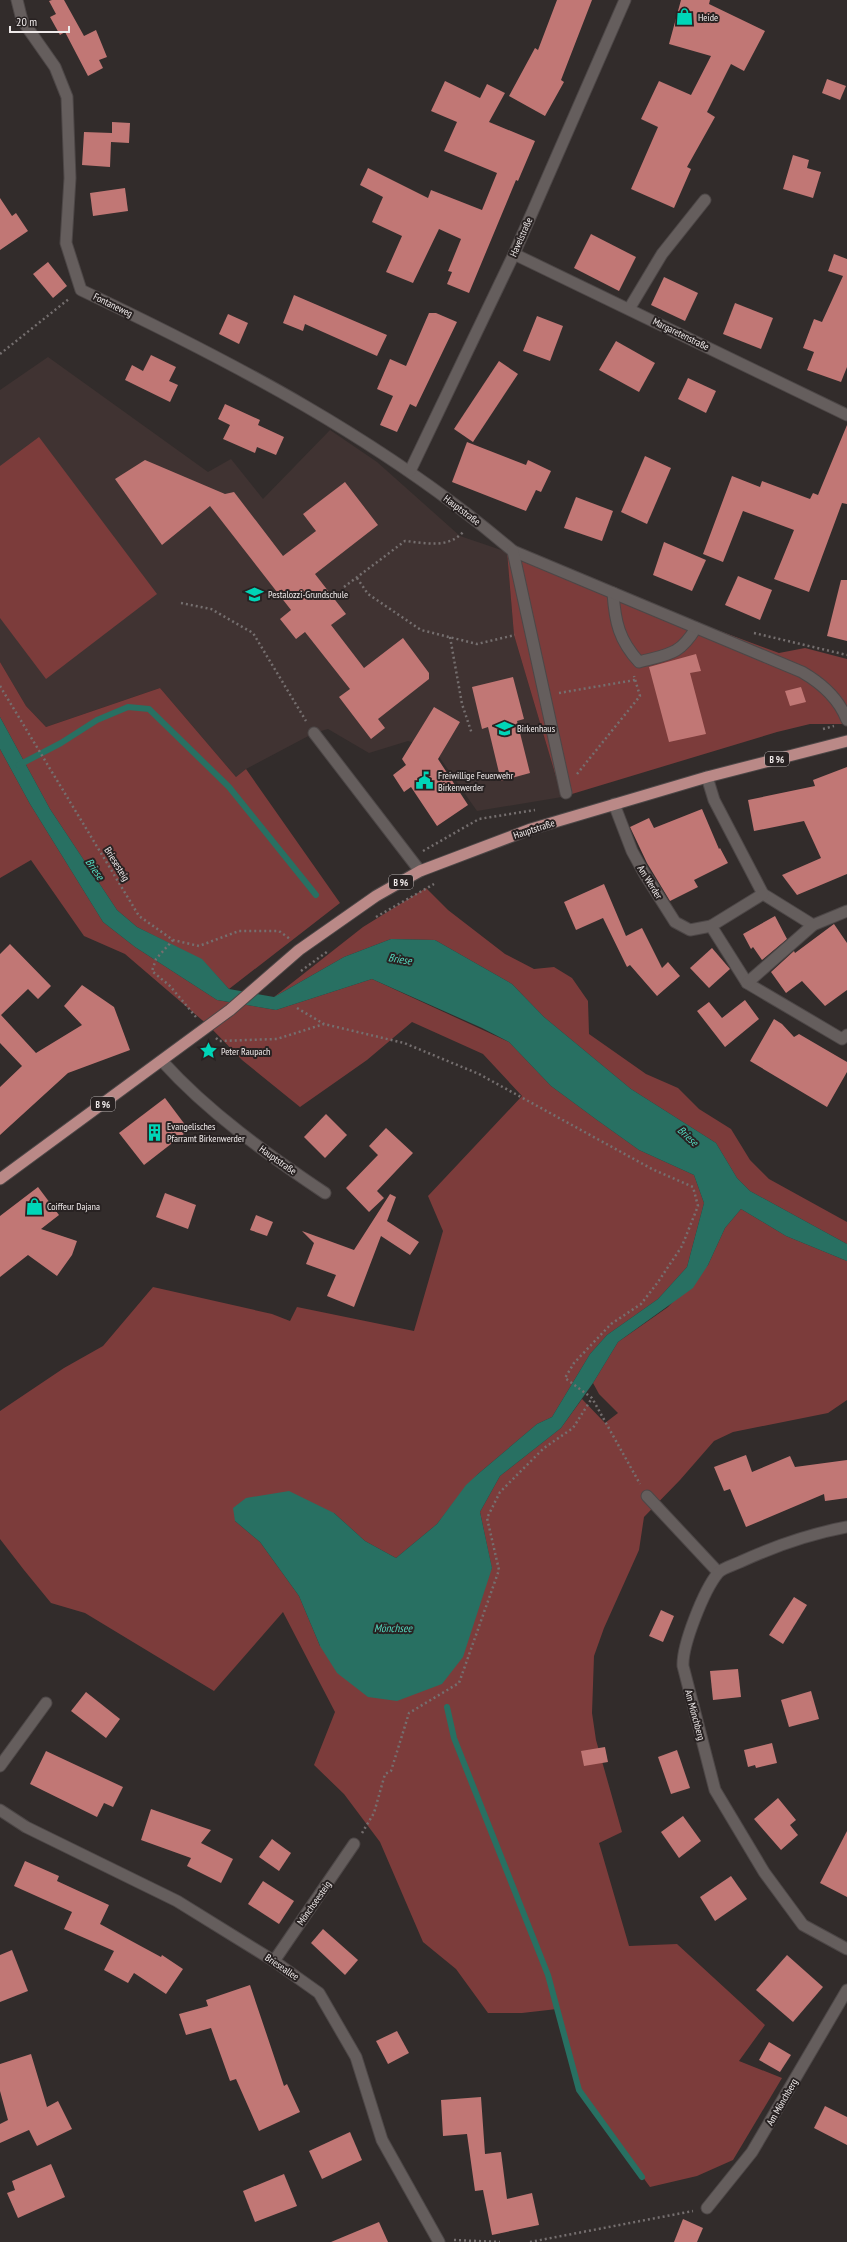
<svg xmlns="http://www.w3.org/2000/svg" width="847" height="2242" font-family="'PT Sans Narrow',sans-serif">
<rect width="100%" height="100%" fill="#322c2b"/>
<path fill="#403332" d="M48,357L208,472L231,459L263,499L330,430L377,462L460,536L507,552L514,635L562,797L477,811L433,748L408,741L369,753L328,729L314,733L246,769L236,777L160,688L46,727L26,706L0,662V390Z"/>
<g fill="#7c3c3b">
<path d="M39,437L157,594L46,679L0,618V466Z"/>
<path d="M507,552L779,653L805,648L847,659V724H810L777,732L562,797L514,635Z"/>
<path d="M0,662L26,706L46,727L160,688L236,777L246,769L340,903L229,989L202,960L137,927L117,910L50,809L0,717Z"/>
<path d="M0,749L30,804L103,922L135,947L217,1000L276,1010L372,979L509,1042L551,1086L597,1120L639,1150L694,1175L704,1203L687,1267L658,1299L607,1335L590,1354L552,1417L537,1424L478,1474L465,1488L437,1524L396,1558L365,1541L334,1513L235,1521L260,1542L299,1596L320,1646L492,1569L480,1512L500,1476L561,1428L582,1399L605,1423L618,1413L599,1394L593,1383L618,1342L668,1307L708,1265L725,1228L741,1209L786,1236L847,1261V1400L828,1413L733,1432L714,1441L680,1480L644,1517L639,1550L604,1628L594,1656L592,1713L596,1740L622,1832L599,1843L629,1946L677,1944L765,2025L739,2061L782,2078L733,2160L697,2176L650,2187L579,2090L557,2009L522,2013H488L456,1969L423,1942L380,1842L344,1794L314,1765L335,1712L283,1612L214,1691L85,1613L51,1603L24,1570L0,1539V1411L64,1368L103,1346L153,1287L272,1314L290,1321L297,1307L414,1331L443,1231L428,1196L522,1096L483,1054L412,1022L367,1060L300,1107L242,1060L209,1026L125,954L84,936L31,860L0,878Z"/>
<path d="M426,888L448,910L505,954L534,969L554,967L572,978L588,1001L589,1034L646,1074L678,1088L699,1109L731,1129L750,1160L769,1179L847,1222V1244L750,1191L737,1178L716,1143L631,1089L544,1017L512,984L435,940L391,939L344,957L274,997L363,927Z"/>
</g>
<path fill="#287062" d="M0,717L50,809L117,910L137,927L202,959L229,989L274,997L344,957L391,939L435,940L512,984L544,1017L631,1089L716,1143L737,1178L750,1191L847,1244V1261L786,1236L741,1209L725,1228L708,1265L693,1288L618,1342L593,1383L561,1428L500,1476L480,1512L492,1568L463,1657L442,1684L397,1701L368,1697L337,1673L320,1646L299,1596L260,1542L235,1521L233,1508L246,1498L289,1491L334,1513L365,1541L396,1558L437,1524L466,1485L478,1474L537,1424L552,1417L590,1354L607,1335L658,1299L687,1267L704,1203L694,1175L639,1150L597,1120L551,1086L509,1042L482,1028L372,979L276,1010L217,1000L135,947L103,922L30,804L0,749Z"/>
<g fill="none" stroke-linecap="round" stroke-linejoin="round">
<g stroke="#287062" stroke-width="6">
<path d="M19,765L61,743L97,720L128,707L149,709L229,787L316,895"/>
<path d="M447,1707L454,1738L548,1975L579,2090L642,2177"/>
</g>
</g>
<g fill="#c17775">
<path d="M52,0H64L84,36L96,30L107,57L99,60L103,68L88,76L65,32L60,35L50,17L56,14L49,1Z"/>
<path d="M557,0H592L561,80L564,82L545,116L509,96L535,48L538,50Z"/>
<path d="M681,0H710L709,4L765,31L744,71L731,64L707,112L715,117L687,167L691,169L674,208L631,189L658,127L641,119L659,81L691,95L711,56L669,44Z"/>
<path d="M827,79L846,86L840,100L822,93Z"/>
<path d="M445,81L480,98L487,84L505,93L489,122L535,141L518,181L516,180L469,293L447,284L452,272L448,271L461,239L439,229L413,283L386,272L402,236L372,222L383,197L360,185L368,168L428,198L431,190L482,210L497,173L444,151L457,122L431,111Z"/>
<path d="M112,122L130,123L129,143L111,142L110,167L82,165L84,132L112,133Z"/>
<path d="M793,155L809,160L807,168L821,172L813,198L783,189Z"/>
<path d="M125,188L128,211L93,216L90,193Z"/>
<path d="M0,198L12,216L16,213L28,231L0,250Z"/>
<path d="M591,234L636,257L619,291L574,268Z"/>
<path d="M834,254L847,259V367L841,382L807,370L814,352L803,348L814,319L822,322L843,276L828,271Z"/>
<path d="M48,262L67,286L53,298L33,274Z"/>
<path d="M664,277L698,293L685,321L651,305Z"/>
<path d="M294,295L387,335L377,356L305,324L303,331L283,323Z"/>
<path d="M735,303L773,318L761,349L723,334Z"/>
<path d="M429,313H436L457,322L416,407L410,404L397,432L380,425L393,396L377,389L390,359L406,366Z"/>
<path d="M228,314L248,323L239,344L219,334Z"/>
<path d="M537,316L563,326L550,361L523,351Z"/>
<path d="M616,341L655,363L639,392L599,370Z"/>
<path d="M151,355L176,367L169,381L178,385L170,402L125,380L132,365L143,371Z"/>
<path d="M499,361L518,374L473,442L454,429Z"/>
<path d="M688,378L716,391L706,413L678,399Z"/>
<path d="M225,404L260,420L258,425L284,437L276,455L257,447L255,453L223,439L230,425L218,419Z"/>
<path d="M847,425V504L842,503L809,592L774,579L794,530L743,511L723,562L703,554L732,476L760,487L762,481L810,499L813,493L818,495Z"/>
<path d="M467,442L526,465L528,460L551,471L541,492L536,490L526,511L452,482Z"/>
<path d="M645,456L671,468L647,524L621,512Z"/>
<path d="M145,460L225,494L234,492L283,556L316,531L303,514L345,482L378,525L315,574L346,614L331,625L364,668L403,638L429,673V679L378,719L385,728L371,739L339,697L350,689L305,632L296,639L280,619L291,610L210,506L162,545L115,479Z"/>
<path d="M576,497L613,511L602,541L564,528Z"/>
<path d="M664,542L706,560L692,591L653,575Z"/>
<path d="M738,576L772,590L760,620L725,605Z"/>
<path d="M841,580H847V641L827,636Z"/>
<path d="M696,654L701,671L690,673L706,734L669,742L649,667Z"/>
<path d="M513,677L524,719L517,721L530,773L501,781L488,727L482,729L472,687Z"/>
<path d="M801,687L806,702L790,706L785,691Z"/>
<path d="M434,707L460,722L438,759L468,805L437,826L411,787L404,792L393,775L406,765L402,759Z"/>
<path d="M847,767V874L797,895L782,875L821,858L804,821L754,831L748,800L815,786L813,780Z"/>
<path d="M702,809L719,849L720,848L728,863L694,880L698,887L670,901L647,863L630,827L649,818L654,828Z"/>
<path d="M604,884L626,936L642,928L662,968L668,962L680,976L657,996L630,965L627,967L603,918L576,930L564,902Z"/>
<path d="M775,916L787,939L762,960L753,947L751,949L743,934Z"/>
<path d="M834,924L847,943V990L825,1006L802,981L786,993L771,972L794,951L795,953Z"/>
<path d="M10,944L51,986L38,999L28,989L1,1015L36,1053L82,1025L64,1006L82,985L114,1007L130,1050L68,1073L0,1135V1087L22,1066L0,1043V954Z"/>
<path d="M712,948L730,969L709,988L690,968Z"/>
<path d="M745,1000L759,1019L725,1047L697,1011L709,1002L722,1018Z"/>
<path d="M774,1019L782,1024L794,1037L799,1034L847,1062V1072L827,1107L750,1061Z"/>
<path d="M165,1098L189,1130L144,1165L119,1133Z"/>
<path d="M326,1114L347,1135L325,1158L304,1137Z"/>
<path d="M386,1128L413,1153L377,1191L384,1198L369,1212L346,1188L378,1155L369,1146Z"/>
<path d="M38,1187L59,1215L41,1229L77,1241L72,1255L57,1276L28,1255L0,1277V1216Z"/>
<path d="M165,1193L196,1205L188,1229L156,1217Z"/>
<path d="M390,1194L396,1197L387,1221L419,1242L410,1255L381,1236L354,1307L327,1296L336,1275L306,1264L314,1243L302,1231L354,1250Z"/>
<path d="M256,1215L273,1222L267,1236L250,1230Z"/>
<path d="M746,1455L752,1472L790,1456L795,1467L847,1460V1498L825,1501L824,1494L746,1527L730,1489L724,1491L714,1467Z"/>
<path d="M794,1597L807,1605L783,1644L769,1635Z"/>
<path d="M661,1610L674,1616L663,1642L649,1636Z"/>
<path d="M738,1669L741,1697L713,1700L710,1671Z"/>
<path d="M811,1691L819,1719L789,1727L781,1700Z"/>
<path d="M86,1692L120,1719L106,1738L71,1711Z"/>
<path d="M772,1743L777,1763L756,1768L755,1765L748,1767L744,1750Z"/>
<path d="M605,1747L608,1762L584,1766L581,1751Z"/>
<path d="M677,1750L690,1788L671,1794L658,1757Z"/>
<path d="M46,1751L123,1787L113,1807L104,1803L97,1817L30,1784Z"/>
<path d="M778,1798L796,1820L790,1825L798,1835L781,1850L754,1819Z"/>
<path d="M151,1809L211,1830L201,1843L233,1859L221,1883L187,1866L191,1858L141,1840Z"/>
<path d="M683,1816L701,1841L679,1858L661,1832Z"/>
<path d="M847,1831V1897L820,1883Z"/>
<path d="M272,1839L291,1853L279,1871L259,1857Z"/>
<path d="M25,1861L59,1876L57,1881L109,1905L100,1924L161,1957L162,1955L183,1969L166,1994L134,1973L128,1983L104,1970L114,1951L64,1929L72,1912L14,1886Z"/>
<path d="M731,1876L747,1899L715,1921L700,1897Z"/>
<path d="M263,1881L294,1901L279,1924L248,1904Z"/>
<path d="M323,1929L358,1960L345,1975L311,1943Z"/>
<path d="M12,1950L28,1991L0,2002V1955Z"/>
<path d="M787,1955L823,1987L793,2022L756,1990Z"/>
<path d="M250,1985L284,2086L287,2084L300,2112L259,2131L236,2079L230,2081L211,2028L186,2035L179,2014L208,2006L206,2000Z"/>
<path d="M397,2031L409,2053L388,2064L376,2041Z"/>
<path d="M769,2042L791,2055L780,2072L759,2060Z"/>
<path d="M31,2054L47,2107L58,2101L72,2129L37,2146L29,2130L0,2143V2124L8,2120L0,2091V2064Z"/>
<path d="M481,2097L485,2154L501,2152L507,2199L532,2193L539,2225L492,2235L483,2190L475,2191L467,2134L443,2136L441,2100Z"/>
<path d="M825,2106L847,2117V2145L814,2128Z"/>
<path d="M350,2132L362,2160L322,2179L309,2151Z"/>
<path d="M51,2164L65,2197L18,2218L7,2193L15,2190L12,2181Z"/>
<path d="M284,2174L297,2206L255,2222L243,2191Z"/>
<path d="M683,2219L703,2228L697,2242H674Z"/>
<path d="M379,2222L388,2242H331Z"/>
</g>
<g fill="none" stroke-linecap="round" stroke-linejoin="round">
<defs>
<g id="service">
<path d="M629,309L662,254L705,200"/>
<path d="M613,593C615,622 619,640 639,662C668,654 679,656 696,628"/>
<path d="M314,733L420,871"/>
<path d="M614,804L632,851L644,873L675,922L690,930L711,926"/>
<path d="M647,1496L718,1572"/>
<path d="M0,1766L46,1703"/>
<path d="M274,1961L354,1844"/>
</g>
<g id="minor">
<path d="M17,0L22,20L55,67L67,97L70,178L66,243L81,290C233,362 384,441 513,551L802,672C821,683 839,699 847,720"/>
<path d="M514,254L847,415"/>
<path d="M410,471L514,254L625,0"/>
<path d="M513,551L566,793"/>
<path d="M707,777L714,800L763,894L813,925"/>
<path d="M763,894L711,926L747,983L842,1039L847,1035"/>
<path d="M747,983L813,925L847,911"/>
<path d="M162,1061C209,1113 267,1154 325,1193"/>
<path d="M847,1527C809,1534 775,1546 740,1562C734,1565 722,1568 718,1573C704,1590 682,1645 683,1666L715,1790L764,1872L803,1925L847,1949"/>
<path d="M0,1810L26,1827L177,1901L274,1961L319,1993L356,2057L382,2140L439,2242"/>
<path d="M707,2208L752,2152L847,1990"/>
</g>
<path id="primary" d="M0,1179L230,1010L299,950L376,896L420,871L531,829L707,777L847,741"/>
</defs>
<use href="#service" stroke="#4d4747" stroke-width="13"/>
<use href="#minor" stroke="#4d4747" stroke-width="13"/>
<use href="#primary" stroke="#4d4747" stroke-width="13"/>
<g stroke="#756f6f" stroke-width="2.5" stroke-dasharray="2 3" stroke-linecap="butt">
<path d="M0,354L70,298"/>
<path d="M357,578L368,594L421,630L477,644L515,635"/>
<path d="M344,587L405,541C426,543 449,549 464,531"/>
<path d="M181,603L211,609L253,633L306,721"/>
<path d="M754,633L847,655"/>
<path d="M450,637L462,704L472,734"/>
<path d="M0,686L139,916L173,940L199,946L239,931H279L290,939"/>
<path d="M559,693L635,680"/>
<path d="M823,729L834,726"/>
<path d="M577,774L640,696L634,676"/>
<path d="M423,851L479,819L535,810"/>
<path d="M376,917L434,884"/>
<path d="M173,940L156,959L152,971L170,986L196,1017"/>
<path d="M301,971L328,951"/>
<path d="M297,1008L324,1024"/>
<path d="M216,1038L219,1041L277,1039L324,1024L404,1043L479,1074L652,1169L693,1187L698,1206L682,1246L658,1282L641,1304L611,1324L574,1363L565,1378L592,1398L640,1484"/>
<path d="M362,1833L374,1813L385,1774L391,1771L409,1713L459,1683L499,1570L487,1518L500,1492L544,1448L573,1428L592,1398"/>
<path d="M454,2240L500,2242"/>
<path d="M530,2242L693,2211"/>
</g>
<use href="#service" stroke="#655e5d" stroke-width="11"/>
<use href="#minor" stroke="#655e5d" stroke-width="11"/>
<use href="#primary" stroke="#ba8987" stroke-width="11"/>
</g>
<defs>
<symbol id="shop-bare" viewBox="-9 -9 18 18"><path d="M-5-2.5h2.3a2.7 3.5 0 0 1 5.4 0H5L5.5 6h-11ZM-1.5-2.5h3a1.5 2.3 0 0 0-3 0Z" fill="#00d5b7" stroke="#282222" stroke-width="2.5" paint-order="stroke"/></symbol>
<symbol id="school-bare" viewBox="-9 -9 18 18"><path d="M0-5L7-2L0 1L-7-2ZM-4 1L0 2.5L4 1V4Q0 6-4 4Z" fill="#00d5b7" stroke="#282222" stroke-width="2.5" paint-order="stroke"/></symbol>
<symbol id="civic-bare" viewBox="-9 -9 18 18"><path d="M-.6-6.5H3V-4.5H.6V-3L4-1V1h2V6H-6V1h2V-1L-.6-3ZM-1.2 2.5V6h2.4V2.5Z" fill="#00d5b7" stroke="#282222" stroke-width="2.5" paint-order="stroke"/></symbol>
<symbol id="sight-bare" viewBox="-9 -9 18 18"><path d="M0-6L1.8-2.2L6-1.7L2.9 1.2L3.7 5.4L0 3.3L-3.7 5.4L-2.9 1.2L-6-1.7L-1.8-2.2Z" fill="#00d5b7" stroke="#282222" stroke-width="2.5" paint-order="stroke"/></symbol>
<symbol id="building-bare" viewBox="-9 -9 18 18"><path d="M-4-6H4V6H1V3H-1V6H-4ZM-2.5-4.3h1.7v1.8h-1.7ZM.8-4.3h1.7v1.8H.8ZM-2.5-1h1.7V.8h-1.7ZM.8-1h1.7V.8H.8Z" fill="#00d5b7" stroke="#282222" stroke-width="2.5" paint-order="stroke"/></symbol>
</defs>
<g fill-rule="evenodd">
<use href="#shop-bare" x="672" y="4" width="25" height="25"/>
<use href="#school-bare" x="242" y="582" width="25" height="25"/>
<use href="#school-bare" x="492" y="716" width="25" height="25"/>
<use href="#civic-bare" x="412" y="768" width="25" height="25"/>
<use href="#sight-bare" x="196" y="1038" width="25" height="25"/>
<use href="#building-bare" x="142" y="1120" width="25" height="25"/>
<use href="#shop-bare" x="22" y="1194" width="25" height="25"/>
</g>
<g text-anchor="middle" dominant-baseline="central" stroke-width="4" stroke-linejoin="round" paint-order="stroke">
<g fill="#282222" stroke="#b3aeae" stroke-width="1">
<rect x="765" y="752" width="24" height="14" rx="3"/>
<rect x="389" y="875" width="24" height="14" rx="3"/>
<rect x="91" y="1097" width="24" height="14" rx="3"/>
</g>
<g font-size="9" font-weight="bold" fill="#efeaea">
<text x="777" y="759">B 96</text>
<text x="401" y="882">B 96</text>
<text x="103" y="1104">B 96</text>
</g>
<g font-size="10" fill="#efeaea" stroke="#282222" text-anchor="start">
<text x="698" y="17">Heide</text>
<text x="268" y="594">Pestalozzi-Grundschule</text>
<text x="517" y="728">Birkenhaus</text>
<text x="438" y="775">Freiwillige Feuerwehr<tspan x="438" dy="12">Birkenwerder</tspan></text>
<text x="221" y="1051">Peter Raupach</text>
<text x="167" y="1126">Evangelisches<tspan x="167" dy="12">Pfarramt Birkenwerder</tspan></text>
<text x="47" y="1206">Coiffeur Dajana</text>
</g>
<g font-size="10" fill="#efeaea" stroke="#282222">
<text transform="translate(521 237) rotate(-66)">Havelstraße</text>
<text transform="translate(113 305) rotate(26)">Fontaneweg</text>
<text transform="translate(681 334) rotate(26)">Margaretenstraße</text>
<text transform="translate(462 510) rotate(37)">Hauptstraße</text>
<text transform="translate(534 829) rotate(-18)">Hauptstraße</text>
<text transform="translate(117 864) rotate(58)">Briesesteig</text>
<text transform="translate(650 882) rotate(58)">Am Werder</text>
<text transform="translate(278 1160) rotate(35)">Hauptstraße</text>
<text transform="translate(695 1715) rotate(75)">Am Mönchberg</text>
<text transform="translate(314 1903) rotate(-55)">Mönchseesteig</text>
<text transform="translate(282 1967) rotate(34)">Brieseallee</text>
<text transform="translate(782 2102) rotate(-60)">Am Mönchberg</text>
</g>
<g font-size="11" font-style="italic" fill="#54dbc1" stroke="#282222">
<text transform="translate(95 869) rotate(55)">Briese</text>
<text transform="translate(400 959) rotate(9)">Briese</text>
<text transform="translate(688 1136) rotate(43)">Briese</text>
<text x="393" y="1628">Mönchsee</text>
</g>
</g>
<path d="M10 26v6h59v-6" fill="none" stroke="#efeaea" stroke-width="2"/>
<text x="16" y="26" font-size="12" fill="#efeaea" stroke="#282222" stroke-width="3" paint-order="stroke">20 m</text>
</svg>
